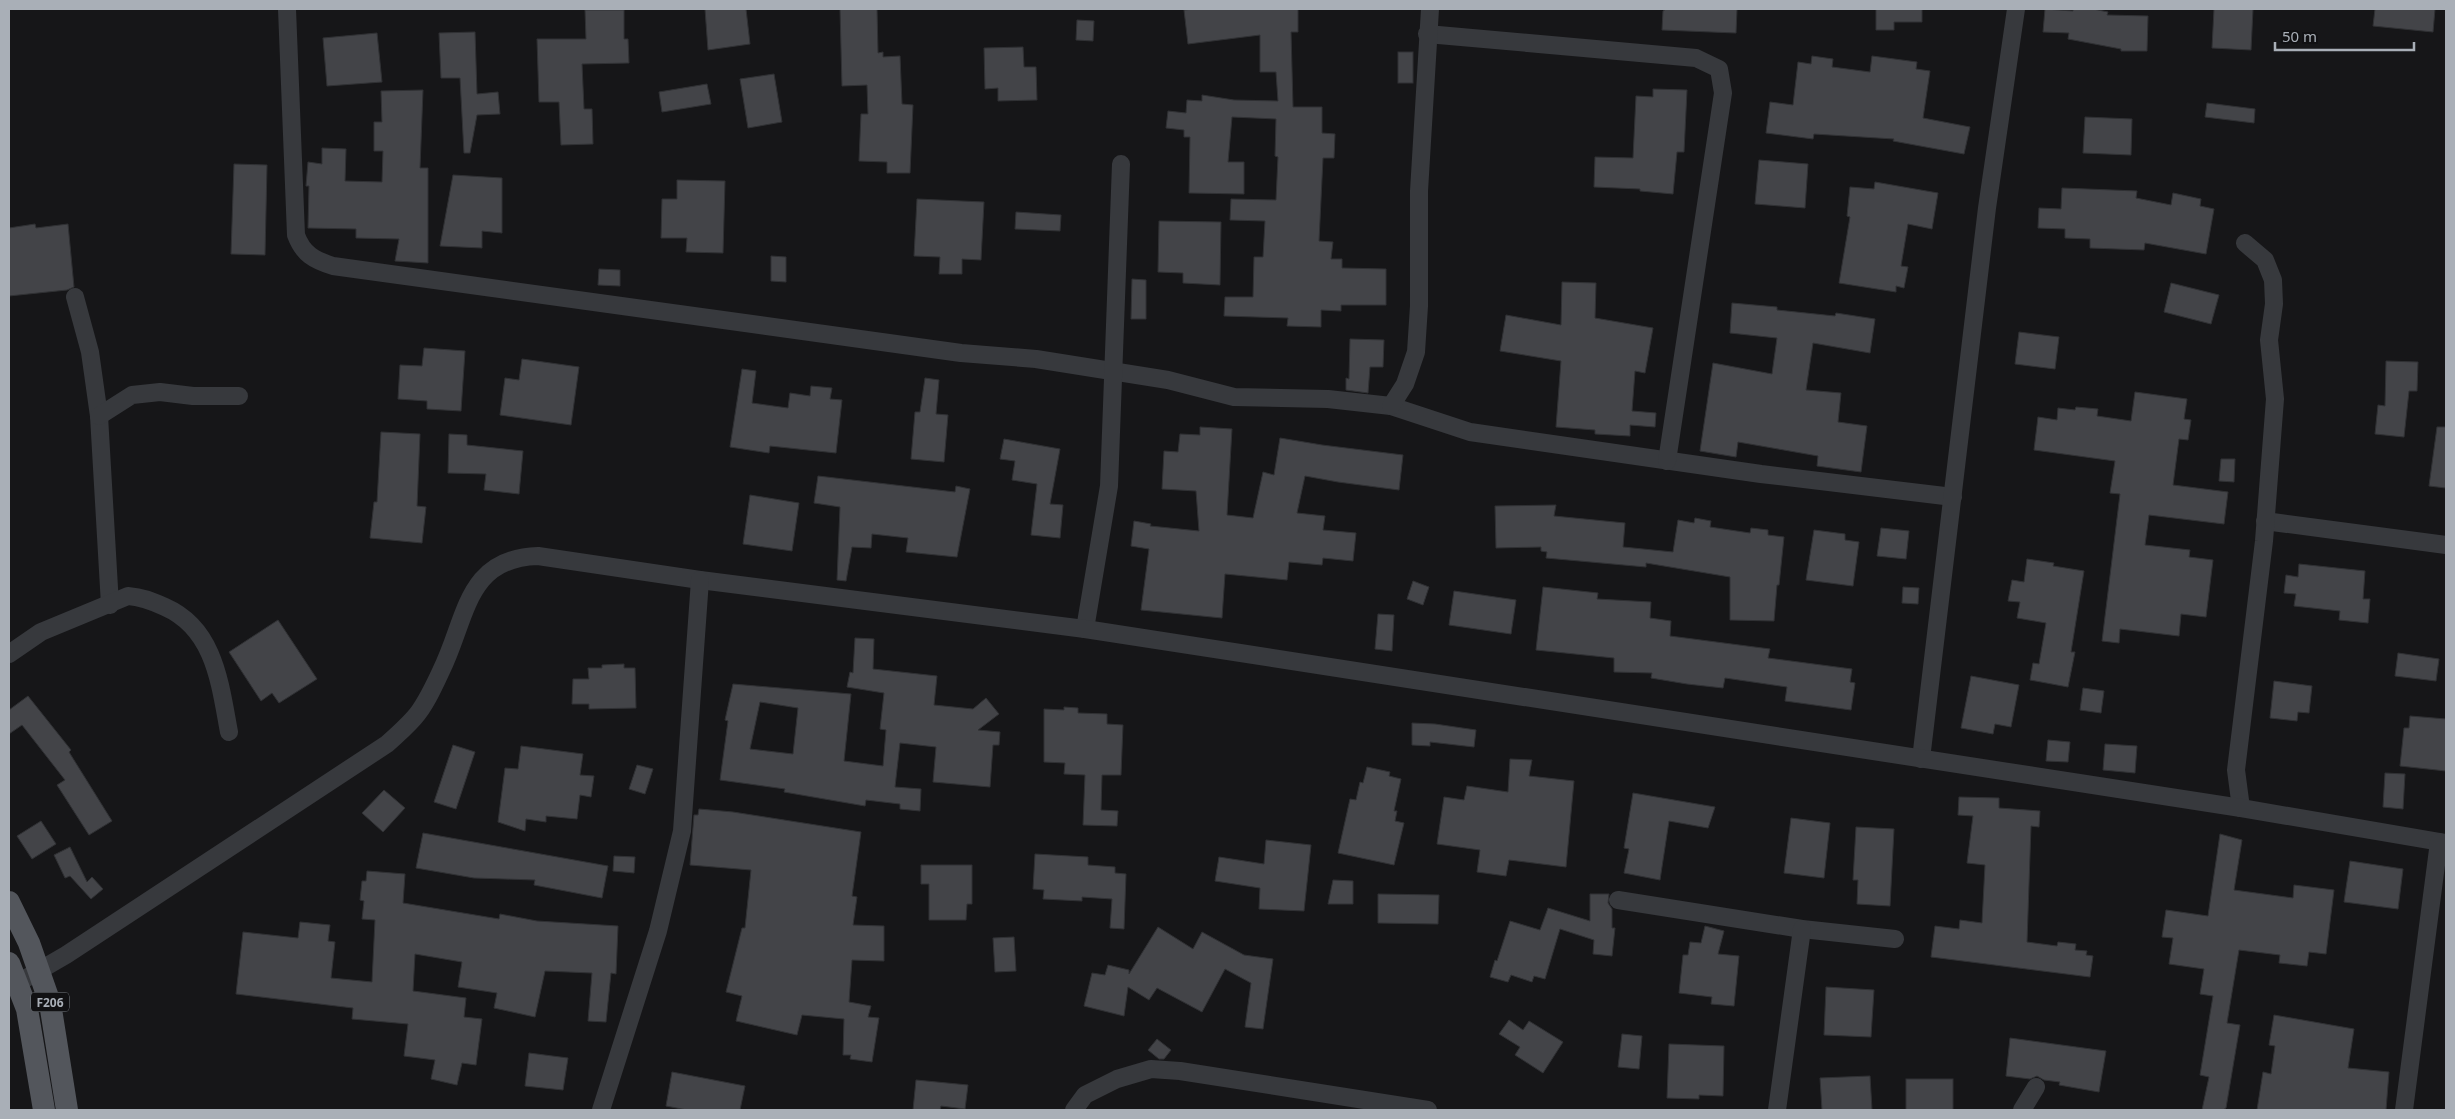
<svg xmlns="http://www.w3.org/2000/svg" width="2455" height="1119" font-family="'Noto Sans',sans-serif">
<rect width="100%" height="100%" fill="#161618"/>
<g fill="#434448" stroke="#303134" fill-rule="evenodd">
<path d="M705,9H746L750,44L708,50Z"/>
<path d="M840,9H877L878,53L883,52V57L900,56L902,104L913,105L910,173H887V162L859,161L861,114H868L867,85L842,86Z"/>
<path d="M1194,9H1298V32H1291L1293,107H1322V133L1335,134L1334,158H1323L1319,241L1333,242L1331,259H1342V268L1386,269V305H1341V311L1321,310V327L1287,326L1288,318L1224,316L1225,297H1253L1254,257H1263L1265,221L1230,220L1231,199L1276,200L1278,157L1275,156L1276,119L1232,117L1228,162H1244V194L1189,193L1190,137H1184V130L1166,128L1168,111L1186,113L1187,100L1202,101V95L1234,100L1278,101L1276,72H1260V35L1188,44L1184,10Z"/>
<path d="M1666,9H1737L1736,33L1662,30L1663,11Z"/>
<path d="M1876,9H1922V22H1894V30H1876Z"/>
<path d="M2045,9L2073,11V9H2093L2108,12L2107,15L2148,16L2147,51H2121V49L2068,39L2069,33L2043,32Z"/>
<path d="M2214,9H2253L2251,50L2212,48Z"/>
<path d="M2375,9H2435L2433,32L2373,26Z"/>
<path d="M585,10H624V39H628L629,63L582,64L584,109H592L593,144L561,145L559,102H539L537,39H586Z"/>
<path d="M1077,20L1094,21L1093,41L1076,40Z"/>
<path d="M475,32L477,94L498,92L500,114L477,115L470,153H464L460,78H441L439,33Z"/>
<path d="M377,33L382,82L327,86L323,38Z"/>
<path d="M1023,47L1024,67H1036L1037,100L998,101V88L985,89L984,48Z"/>
<rect x="1398" y="52" width="15" height="31"/>
<path d="M1812,56L1833,59L1832,67L1870,72L1872,56L1917,62L1916,69L1930,71L1923,118L1970,127L1964,154L1893,141L1894,139L1814,134L1813,139L1766,133L1770,102L1793,105L1798,62L1811,64Z"/>
<path d="M774,74L782,122L748,128L740,79Z"/>
<path d="M707,84L711,104L662,112L659,92Z"/>
<path d="M1653,89L1687,90L1684,152H1677L1673,194L1640,191V189L1594,187L1595,157L1633,158L1636,96L1653,97Z"/>
<path d="M423,90L420,168H428V263L395,261L399,239L356,238V229L308,228L309,186H306L308,162L322,164V148L346,149L345,181L382,182L383,151H374V122H382L381,91Z"/>
<path d="M2207,103L2255,109L2254,123L2205,117Z"/>
<path d="M2085,117L2132,119L2131,155L2083,153Z"/>
<path d="M1759,160L1808,164L1805,208L1755,204Z"/>
<path d="M234,164L267,165L265,255L231,254Z"/>
<path d="M453,175L502,178V233L482,231V248L440,246Z"/>
<path d="M677,180L725,181L723,253L686,252L687,238H661L662,199H677Z"/>
<path d="M1875,182L1938,193L1932,229L1908,224L1901,266L1908,267L1904,288L1896,286V292L1839,283L1850,217L1847,216L1850,187L1874,189Z"/>
<path d="M2062,188L2137,191L2136,198L2171,205L2173,193L2201,199L2200,206L2214,209L2206,254L2145,243L2144,250L2090,248V239L2065,238V229L2038,228L2039,208L2061,209Z"/>
<path d="M917,199L984,202L981,260L962,259V274H939L940,257L914,256Z"/>
<path d="M1016,212L1061,215L1060,231L1015,229Z"/>
<path d="M1159,221L1221,222L1220,285L1183,283V273L1158,272Z"/>
<path d="M35,224L36,228L68,224L74,287L67,290L9,296V228Z"/>
<path d="M771,256L786,257V282L771,281Z"/>
<path d="M599,269L620,270V286L598,285Z"/>
<path d="M1132,279L1146,280V319H1131Z"/>
<path d="M1562,282L1596,283L1595,318L1653,328L1645,373L1635,371L1632,411L1656,413L1655,427L1630,425V436L1595,434V430L1556,427L1561,361L1500,351L1506,315L1561,325Z"/>
<path d="M2171,283L2219,295L2211,324L2164,312Z"/>
<path d="M1732,303L1777,307V310L1835,316L1836,313L1875,319L1870,353L1813,343L1806,390L1841,393L1838,422L1867,426L1861,472L1817,466L1818,456L1738,442L1736,457L1700,451L1713,363L1772,374L1777,338L1730,333Z"/>
<path d="M2019,332L2059,337L2055,369L2015,364Z"/>
<path d="M1350,339L1384,340L1383,367H1370L1368,393L1346,390V378L1349,379Z"/>
<path d="M424,348L465,351L461,411L427,409V401L398,399L400,365L422,366Z"/>
<path d="M522,359L579,367L571,425L500,415L505,378L519,380Z"/>
<path d="M2386,361L2418,362L2417,391H2409L2404,437L2375,434L2378,405L2385,406Z"/>
<path d="M742,369L756,371L752,403L788,408L790,393L810,396L811,386L832,388L830,399L842,400L836,453L770,446L769,453L730,447Z"/>
<path d="M925,378L939,380L936,414L948,415L944,462L911,459L915,412H920Z"/>
<path d="M2135,392L2187,399L2184,419L2191,420L2188,440L2179,439L2173,485L2228,492L2224,524L2149,515L2145,545L2190,550L2189,557L2213,560L2206,617L2181,614L2179,636L2120,629L2119,643L2102,641L2120,494L2110,493L2115,461L2034,450L2038,417L2057,420L2058,408L2075,410L2076,407L2098,409L2097,416L2131,421Z"/>
<path d="M1200,427L1232,429L1227,515L1253,518L1263,472L1274,475L1280,438L1322,445L1403,455L1399,490L1338,482L1305,476L1297,513L1325,516L1323,530L1356,533L1353,561L1323,558L1322,565L1289,562L1287,580L1225,574L1222,618L1141,610L1149,549L1131,546L1134,521L1151,524L1150,526L1199,531L1196,491L1162,489L1164,451L1178,452L1180,434L1200,435Z"/>
<path d="M2437,427H2446V488L2429,486Z"/>
<path d="M381,432L420,434L417,506L426,507L422,543L370,538L374,502H377Z"/>
<path d="M449,434L467,435V445L523,451L519,494L484,490L486,474L448,473Z"/>
<path d="M1004,439L1060,449L1050,504L1063,505L1060,538L1031,535L1037,484L1012,480L1015,461L1000,459Z"/>
<path d="M2221,459H2235L2234,482L2219,481Z"/>
<path d="M818,476L955,492L956,486L970,489L957,557L906,552L908,538L872,534L871,548L852,547L846,581L837,580L840,507L814,503Z"/>
<path d="M750,495L799,503L792,551L743,544Z"/>
<path d="M1556,505L1554,516L1625,523L1623,547L1673,552L1678,520L1694,523L1695,518L1711,521L1710,527L1750,533L1751,528L1768,530V535L1784,537L1779,585H1777L1774,621L1730,620V577L1646,563V567L1546,558L1547,552L1541,551V547L1496,548L1495,506Z"/>
<path d="M1881,528L1909,531L1906,559L1877,556Z"/>
<path d="M1814,530L1845,534V540L1859,542L1853,586L1806,580Z"/>
<path d="M2027,559L2054,563L2053,566L2084,571L2071,652H2075L2068,687L2030,680L2033,663L2039,664L2046,623L2017,618L2020,602L2008,601L2012,580L2024,582Z"/>
<path d="M2299,564L2365,571L2363,599H2370L2368,623L2339,620L2340,611L2294,606L2296,594L2284,593L2286,575L2298,577Z"/>
<path d="M1413,581L1429,587L1423,605L1407,599Z"/>
<path d="M1543,587L1598,593L1597,599L1651,602L1650,618L1671,621L1670,636L1770,649L1768,658L1852,669L1850,682L1855,683L1851,710L1785,701L1787,687L1725,678L1723,688L1687,684L1651,678L1652,673L1614,672V658L1536,650Z"/>
<path d="M1903,587L1919,588L1918,604L1902,603Z"/>
<path d="M1454,591L1516,600L1511,634L1449,625Z"/>
<path d="M1378,614L1394,615L1392,651L1375,649Z"/>
<path d="M278,620L317,679L279,703L272,693L261,701L229,652Z"/>
<path d="M855,638L874,639L873,669L937,676L934,705L973,709L986,698L999,714L978,730L1000,732L999,745H993L990,787L933,782L936,747L900,743L895,787L921,789L920,811L900,809V804L866,800L865,806L784,792L785,789L720,780L728,721L725,720L733,684L851,694L844,761L883,766L886,730L880,729L884,693L847,687L850,672L853,673ZM760,702L798,708L793,754L750,749Z"/>
<path d="M2398,653L2439,659L2436,681L2395,676Z"/>
<path d="M624,664V668H635L636,708L589,709V704H572L573,679H589L588,668H602V665Z"/>
<path d="M1971,676L2019,685L2011,727L1995,724L1993,734L1961,728Z"/>
<path d="M2274,681L2312,686L2309,713L2298,712L2297,721L2270,718Z"/>
<path d="M2083,688L2104,691L2101,713L2080,710Z"/>
<path d="M28,696L71,750L69,752L112,821L89,835L57,785L65,780L22,725L9,734V710Z"/>
<path d="M1064,707L1078,708V713L1107,714V724L1123,725L1121,775H1102L1101,810L1118,811L1117,826L1083,825L1085,775L1064,774L1065,763L1044,762V709L1064,710Z"/>
<path d="M2410,716L2446,719V771L2400,766L2404,728H2409Z"/>
<path d="M1412,723L1435,724L1476,730L1474,747L1430,742V746L1412,745Z"/>
<path d="M2048,740L2070,742L2068,762L2046,761Z"/>
<path d="M2105,744L2137,746L2135,773L2103,770Z"/>
<path d="M453,745L475,752L456,809L434,802Z"/>
<path d="M521,746L583,754L580,775L594,776L591,797L580,795L577,819L546,816V822L526,819L525,831L498,822L505,768L518,769Z"/>
<path d="M1510,759L1532,760L1529,776L1574,781L1566,867L1509,860L1506,876L1477,872L1480,850L1437,844L1444,797L1464,800L1467,786L1508,792Z"/>
<path d="M637,765L653,769L645,794L629,789Z"/>
<path d="M1367,767L1390,772L1389,776L1401,779L1394,811H1397L1395,821L1404,823L1394,865L1338,853L1350,799L1356,800L1360,782L1363,783Z"/>
<path d="M2385,773L2405,774L2403,809L2383,807Z"/>
<path d="M384,790L405,808L383,832L362,813Z"/>
<path d="M1633,793L1715,807L1708,828L1669,821L1660,880L1624,873L1629,849L1624,848Z"/>
<path d="M1959,797L1999,798V808L2040,811L2039,827L2031,826L2027,942L2057,946L2058,942L2076,944L2075,950L2087,951L2086,955L2093,956L2090,977L1931,957L1935,926L1959,929L1960,920L1982,923L1985,865L1967,863L1973,816L1958,815Z"/>
<path d="M699,809L733,812L861,832L852,896L857,897L853,925L884,926V961L852,960L849,1002L871,1006L868,1017L879,1018L872,1062L850,1059L851,1055H843L844,1019L802,1015L797,1035L736,1021L742,996L726,992L742,928H745L751,870L690,865L694,815H698Z"/>
<path d="M1791,818L1830,823L1824,878L1784,873Z"/>
<path d="M41,821L56,844L32,859L17,836Z"/>
<path d="M1856,827L1894,829L1890,906L1857,904L1858,880H1853Z"/>
<path d="M423,833L608,866L602,898L534,885L535,880L474,878L416,868Z"/>
<path d="M2220,834L2242,840L2234,890L2293,898L2294,885L2334,890L2326,954L2309,952L2307,966L2279,963L2280,955L2239,950L2227,1023L2240,1025L2226,1108L2223,1110H2202L2209,1077L2200,1075L2213,996L2200,994L2204,969L2169,964L2173,938L2162,937L2166,910L2208,916Z"/>
<path d="M1266,840L1311,845L1304,911L1259,909L1260,888L1215,881L1219,857L1264,864Z"/>
<path d="M70,847L87,882L92,877L103,889L91,899L70,876L65,878L54,855Z"/>
<path d="M1035,854L1088,857V865L1115,867V873L1126,874L1124,929L1110,928L1112,899L1082,897V901L1043,899L1044,890L1033,889Z"/>
<path d="M614,856L635,857L634,873L613,871Z"/>
<path d="M2350,861L2403,869L2398,909L2344,902Z"/>
<path d="M921,865H972V904H967L966,920H929V884H921Z"/>
<path d="M367,871L405,874L403,903L499,919L500,914L537,921L618,926L616,974L611,973L606,1022L588,1021L592,973L545,971L535,1017L494,1008L497,993L458,987L462,962L415,954L413,991L466,998L464,1017L482,1019L476,1065L462,1063L457,1085L431,1079L435,1060L404,1056L408,1024L352,1019L353,1008L236,994L243,932L298,938L300,922L330,925L328,941L335,942L331,978L372,982L375,920L362,919L364,901L360,900L362,881H366Z"/>
<path d="M1333,880L1353,881V904H1328Z"/>
<path d="M1378,894L1439,895L1438,924L1378,923Z"/>
<path d="M1590,894H1609L1608,903L1612,909V928H1615L1612,956L1593,954L1594,940L1560,929L1545,979L1534,976L1532,982L1511,975L1508,982L1490,977L1495,960L1497,961L1510,921L1540,930L1548,908L1590,921Z"/>
<path d="M1705,926L1724,931L1718,954L1739,956L1734,1006L1711,1004L1712,997L1679,993L1683,955H1688L1690,942L1701,943Z"/>
<path d="M1158,927L1193,949L1202,932L1244,955L1273,959L1263,1029L1245,1027L1251,983L1225,969L1202,1012L1157,988L1149,1000L1128,987L1124,1016L1084,1006L1092,973L1105,975L1108,965L1129,970V974Z"/>
<path d="M1014,937L1016,971L995,972L993,938Z"/>
<path d="M1826,987L1874,990L1871,1037L1824,1035Z"/>
<path d="M2274,1015L2354,1029L2348,1068L2389,1072L2386,1110H2257L2263,1072L2271,1074L2275,1046L2269,1045Z"/>
<path d="M1509,1020L1523,1030L1529,1021L1563,1042L1543,1073L1515,1055L1520,1047L1499,1034Z"/>
<path d="M1622,1034L1642,1036L1639,1069L1618,1067Z"/>
<path d="M2010,1038L2106,1051L2099,1092L2059,1085L2060,1082L2044,1080L2037,1076L2030,1079L2006,1076Z"/>
<path d="M1157,1039L1171,1050L1164,1059H1159L1148,1050Z"/>
<path d="M1669,1044L1724,1046L1723,1096L1699,1095V1099L1667,1098Z"/>
<path d="M529,1053L568,1058L563,1090L525,1086Z"/>
<path d="M672,1072L745,1086L740,1110H687L666,1106Z"/>
<path d="M1870,1076L1872,1110H1822L1820,1078Z"/>
<rect x="1906" y="1079" width="47" height="31"/>
<path d="M916,1080L968,1085L965,1109L941,1106L940,1110H913Z"/>
</g>
<g fill="none" stroke-linecap="round" stroke-linejoin="round">
<g stroke="#37393d" stroke-width="18">
<path d="M287,9L296,235C303,254 314,260 333,266L961,353L1036,359L1168,380L1234,397L1328,399L1391,406L1470,432L1761,474L1953,497"/>
<path d="M1427,34L1696,58L1719,69L1723,93L1667,461"/>
<path d="M75,297L90,352L99,416L110,605"/>
<path d="M1391,406L1405,384L1416,352L1419,306V191L1430,9"/>
<path d="M99,416L132,395L160,392L193,396H239"/>
<path d="M2265,521L2446,545"/>
<path d="M1085,629L1109,486L1121,164"/>
<path d="M9,654L41,632L128,596C142,597 152,601 165,607C215,629 220,684 229,732"/>
<path d="M1921,759L1987,208L2016,9"/>
<path d="M2241,808L2236,770L2264,541L2275,399L2269,340L2274,304L2273,280L2265,260L2245,243"/>
<path d="M1618,900L1802,929L1895,939"/>
<path d="M16,984L66,955L387,744C396,736 406,727 414,718C425,706 434,686 441,671C467,619 465,558 538,556L700,580L1085,629L2241,808L2446,843"/>
<path d="M601,1110L658,931L682,831L700,580"/>
<path d="M1074,1110L1085,1095L1117,1079L1151,1069L1180,1071L1428,1110"/>
<path d="M1777,1110L1802,929"/>
<path d="M2022,1110L2036,1087"/>
<path d="M2404,1110L2439,842"/>
</g>
<g stroke="#53565c" stroke-width="22">
<path d="M9,902L29,943L50,1003L67,1110"/>
<path d="M9,963L27,1009L44,1110"/>
</g>
</g>
<g text-anchor="middle" dominant-baseline="central" stroke-width="4" stroke-linejoin="round" paint-order="stroke">
<rect fill="#111113" stroke="#7b8086" stroke-width="1" x="31" y="992.5" width="38" height="19" rx="4"/>
<g font-size="12" font-weight="bold" fill="#a9afb7">
<text x="50" y="1002">F206</text>
</g>
</g>
<rect width="2455" height="1119" fill="none" stroke="#a9afb7" stroke-width="20"/>
<path d="M2275 42v8h139v-8" fill="none" stroke="#a9afb7" stroke-width="2.5"/>
<text x="2282" y="42" font-size="15" fill="#a9afb7" stroke="#111113" stroke-width="4" paint-order="stroke">50 m</text>
</svg>
